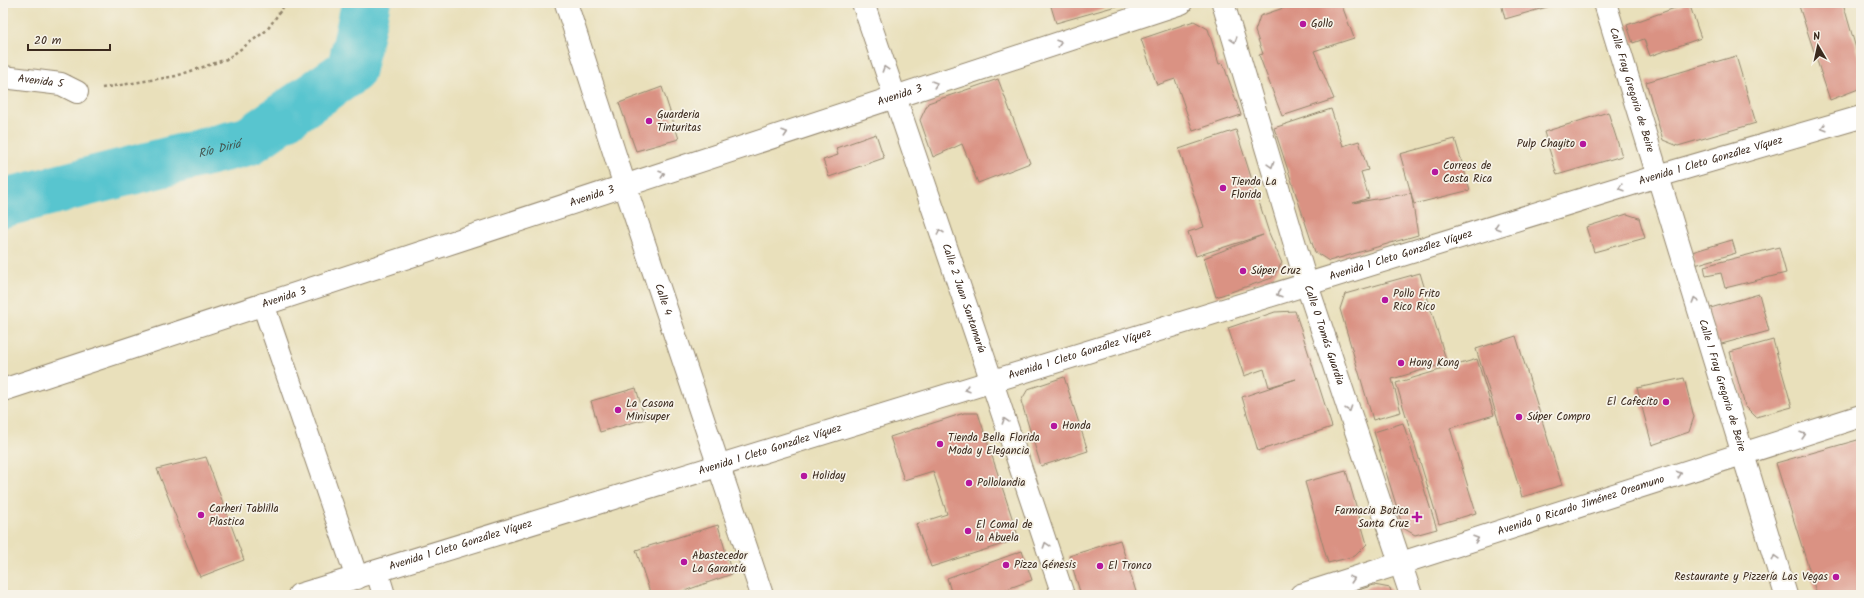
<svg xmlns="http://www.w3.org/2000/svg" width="1864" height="598" font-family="Kalam,sans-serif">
<rect width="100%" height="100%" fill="#f7f3e8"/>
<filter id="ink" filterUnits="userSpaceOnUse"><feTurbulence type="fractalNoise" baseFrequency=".025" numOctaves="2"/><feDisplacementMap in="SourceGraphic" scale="8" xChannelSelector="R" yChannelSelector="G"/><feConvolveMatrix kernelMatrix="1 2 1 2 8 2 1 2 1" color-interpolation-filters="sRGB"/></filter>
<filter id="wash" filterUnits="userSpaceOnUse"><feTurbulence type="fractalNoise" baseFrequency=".012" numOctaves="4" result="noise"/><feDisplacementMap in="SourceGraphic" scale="16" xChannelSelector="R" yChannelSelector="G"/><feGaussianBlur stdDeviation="0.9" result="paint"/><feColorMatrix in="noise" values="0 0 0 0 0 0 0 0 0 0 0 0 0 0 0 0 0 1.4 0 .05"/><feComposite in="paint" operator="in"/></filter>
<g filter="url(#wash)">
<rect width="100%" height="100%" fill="#e9e0bb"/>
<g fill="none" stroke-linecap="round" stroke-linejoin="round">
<path stroke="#58c5cf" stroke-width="49" id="s1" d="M3,203L249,141L351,70L366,3"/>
</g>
<g id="blocks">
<g fill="#da9283">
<path d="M1050,3H1127L1056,23Z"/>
<path d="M1298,3H1341L1354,38L1314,51L1334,99L1282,116L1259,55L1263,54L1255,31L1260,16Z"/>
<path d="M1501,3H1561L1505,19Z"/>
<path d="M1689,3L1701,38L1650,56L1644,39L1633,43L1627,25Z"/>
<path d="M1798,3H1843L1861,66V88L1830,100Z"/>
<path d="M1194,21L1208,29L1219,64L1223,63L1241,115L1193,131L1175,79L1157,85L1141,39Z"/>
<path d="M1736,56L1756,123L1678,146L1663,140L1646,82Z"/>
<path d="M998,79L1030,163L978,183L962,144L933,157L920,120L928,103Z"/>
<path d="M662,87L679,139L636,151L619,103Z"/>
<path d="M1331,109L1343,146L1359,141L1368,170L1361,172L1369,198L1353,203L1411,193L1418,235L1329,261L1315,252L1274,128Z"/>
<path d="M1608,112L1622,156L1557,175L1544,132Z"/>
<path d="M1236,130L1269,233L1282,263L1272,278L1216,297L1204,258L1263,235L1196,256L1188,232L1204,227L1179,149Z"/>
<path d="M876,134L884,158L829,177L823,160L838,155L836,148Z"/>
<path d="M1455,139L1470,190L1414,204L1400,154Z"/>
<path d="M1627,214L1639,218L1645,238L1594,252L1586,227Z"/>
<path d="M1732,240L1736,253L1695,265L1692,252Z"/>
<path d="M1779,247L1786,273L1725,288L1721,273L1706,276L1704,266Z"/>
<path d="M1420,273L1447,363L1392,379L1401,412L1373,420L1340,309L1345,294Z"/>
<path d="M1759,294L1769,331L1718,345L1707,309Z"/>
<path d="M1295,311L1332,427L1258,451L1242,397L1296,379L1269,387L1264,369L1244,376L1228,328L1275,312Z"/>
<path d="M1516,336L1562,485L1522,497L1476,349Z"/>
<path d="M1773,340L1792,407L1756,417L1745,406L1730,352Z"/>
<path d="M1477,359L1494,415L1450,428L1476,513L1439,524L1396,383Z"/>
<path d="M1064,377L1088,451L1041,466L1021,401L1028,389Z"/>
<path d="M1684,378L1694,417L1689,432L1652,445L1637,388Z"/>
<path d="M636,388L645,419L600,432L591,401Z"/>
<path d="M964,413H978L1019,539L931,567L916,524L947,514L933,471L904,480L890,437Z"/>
<path d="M1403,423L1437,529L1415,535L1403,528L1374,432Z"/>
<path d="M1861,439V595H1817L1776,463Z"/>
<path d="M206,457L244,560L200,577L157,469Z"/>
<path d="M1346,471L1367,544L1355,556L1328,563L1305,482Z"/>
<path d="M718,525L732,574L673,595H651L636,550Z"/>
<path d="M1120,540L1137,595H1081L1069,556Z"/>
<path d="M1022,551L1032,580L990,595H952L947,578Z"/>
<path d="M1374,585L1390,588L1392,595H1343Z"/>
</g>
</g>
</g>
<g filter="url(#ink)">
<use href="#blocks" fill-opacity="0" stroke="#92856c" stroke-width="1"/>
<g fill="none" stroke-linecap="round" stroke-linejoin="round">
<defs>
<g id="minor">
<path id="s2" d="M566,3L625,186L762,595"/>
<path id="s3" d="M863,3L992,382L1063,595"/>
<path id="s4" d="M3,77L61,84L77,92"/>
<path d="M263,304L357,578"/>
<path id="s5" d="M3,390L1181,3"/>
<path d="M377,572L384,595"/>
<path id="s6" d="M299,595L1658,176L1861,117"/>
<path id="s7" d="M1301,595L1861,416"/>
</g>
<g id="tertiary">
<path id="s8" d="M1223,3L1307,285L1411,595"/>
<path id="s9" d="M1605,3L1786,595"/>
</g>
</defs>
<use href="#minor" stroke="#92856c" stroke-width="24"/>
<use href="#tertiary" stroke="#92856c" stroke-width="24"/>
<path stroke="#92856c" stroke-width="2.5" stroke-dasharray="3 3" stroke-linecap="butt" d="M102,88L176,76L227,59L267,30L286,3"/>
<use href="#minor" stroke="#fff" stroke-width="22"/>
<use href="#tertiary" stroke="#fff" stroke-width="22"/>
</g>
<defs><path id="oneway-chevron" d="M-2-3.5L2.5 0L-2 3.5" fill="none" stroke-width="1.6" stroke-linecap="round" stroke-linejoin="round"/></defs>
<g stroke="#a79f9a">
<use href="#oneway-chevron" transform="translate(1234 40) rotate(73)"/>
<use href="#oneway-chevron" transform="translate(1059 43) rotate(-18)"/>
<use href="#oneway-chevron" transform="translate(885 69) rotate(-108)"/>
<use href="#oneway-chevron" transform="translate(935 84) rotate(-18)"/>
<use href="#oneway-chevron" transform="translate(1824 128) rotate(164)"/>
<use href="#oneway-chevron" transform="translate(785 133) rotate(-18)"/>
<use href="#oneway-chevron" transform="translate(1271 165) rotate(73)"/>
<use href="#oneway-chevron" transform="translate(662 174) rotate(-18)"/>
<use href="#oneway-chevron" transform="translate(1621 188) rotate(163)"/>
<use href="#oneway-chevron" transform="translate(1497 227) rotate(163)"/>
<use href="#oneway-chevron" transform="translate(940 232) rotate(-109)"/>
<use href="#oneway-chevron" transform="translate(1279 294) rotate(163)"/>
<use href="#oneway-chevron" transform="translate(1695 300) rotate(-107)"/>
<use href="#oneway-chevron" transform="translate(967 389) rotate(163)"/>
<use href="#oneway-chevron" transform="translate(1349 409) rotate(71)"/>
<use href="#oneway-chevron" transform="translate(1005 421) rotate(-108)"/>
<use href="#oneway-chevron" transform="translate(1803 435) rotate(-17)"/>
<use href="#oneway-chevron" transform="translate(1679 474) rotate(-18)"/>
<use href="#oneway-chevron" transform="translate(1476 539) rotate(-18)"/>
<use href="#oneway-chevron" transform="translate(1046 545) rotate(-108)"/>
<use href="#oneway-chevron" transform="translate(1775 558) rotate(-107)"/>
<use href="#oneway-chevron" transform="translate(1352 579) rotate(-18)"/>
</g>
</g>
<g fill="#b5179e" stroke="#f7f3e8" stroke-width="1.5">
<circle cx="1303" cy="24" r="4"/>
<circle cx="649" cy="121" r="4"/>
<circle cx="1583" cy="144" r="4"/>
<circle cx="1435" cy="172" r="4"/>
<circle cx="1223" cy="188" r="4"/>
<circle cx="1243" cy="271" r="4"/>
<circle cx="1385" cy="300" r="4"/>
<circle cx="1401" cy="363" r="4"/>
<circle cx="1666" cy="402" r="4"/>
<circle cx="618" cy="410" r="4"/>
<circle cx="1519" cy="417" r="4"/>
<circle cx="1054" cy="426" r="4"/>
<circle cx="940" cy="444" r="4"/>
<circle cx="804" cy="476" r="4"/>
<circle cx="969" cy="483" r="4"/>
<circle cx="201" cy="515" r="4"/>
<path d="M1415 511h4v4h4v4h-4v4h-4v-4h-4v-4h4z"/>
<circle cx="968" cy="531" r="4"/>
<circle cx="684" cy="562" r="4"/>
<circle cx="1006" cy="565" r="4"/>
<circle cx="1100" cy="566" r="4"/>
<circle cx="1836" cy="577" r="4"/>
</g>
<g text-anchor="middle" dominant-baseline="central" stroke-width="3.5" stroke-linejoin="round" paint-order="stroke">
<g font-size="11" fill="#3b2a1e" stroke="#f7f3e8" text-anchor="start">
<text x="1311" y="24">Gollo</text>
<text x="657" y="115">Guarderia<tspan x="657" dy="13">Tinturitas</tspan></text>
<text x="1575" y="144" text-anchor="end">Pulp Chayito</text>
<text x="1443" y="166">Correos de<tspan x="1443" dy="13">Costa Rica</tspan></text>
<text x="1231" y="182">Tienda La<tspan x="1231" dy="13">Florida</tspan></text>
<text x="1251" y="271">Súper Cruz</text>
<text x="1393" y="294">Pollo Frito<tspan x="1393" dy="13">Rico Rico</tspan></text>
<text x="1409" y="363">Hong Kong</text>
<text x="1658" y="402" text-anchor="end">El Cafecito</text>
<text x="626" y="404">La Casona<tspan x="626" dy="13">Minisuper</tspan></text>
<text x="1527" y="417">Súper Compro</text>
<text x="1062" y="426">Honda</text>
<text x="948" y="438">Tienda Bella Florida<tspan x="948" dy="13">Moda y Elegancia</tspan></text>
<text x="812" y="476">Holiday</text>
<text x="977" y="483">Pollolandia</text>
<text x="209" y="509">Carheri Tablilla<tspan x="209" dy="13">Plastica</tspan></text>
<text x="1409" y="511" text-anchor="end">Farmacia Botica<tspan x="1409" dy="13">Santa Cruz</tspan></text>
<text x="976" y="525">El Comal de<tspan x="976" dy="13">la Abuela</tspan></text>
<text x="692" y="556">Abastecedor<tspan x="692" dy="13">La Garantía</tspan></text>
<text x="1014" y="565">Pizza Génesis</text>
<text x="1108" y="566">El Tronco</text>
<text x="1828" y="577" text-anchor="end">Restaurante y Pizzería Las Vegas</text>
</g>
<g font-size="11" fill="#3b2a1e" stroke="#f7f3e8">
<text stroke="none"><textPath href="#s4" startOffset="38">Avenida 5</textPath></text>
<text stroke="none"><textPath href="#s9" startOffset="91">Calle Fray Gregorio de Beire</textPath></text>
<text stroke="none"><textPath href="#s5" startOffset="944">Avenida 3</textPath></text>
<text stroke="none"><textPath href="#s6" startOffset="1477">Avenida 1 Cleto González Víquez</textPath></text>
<text stroke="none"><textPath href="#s5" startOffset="620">Avenida 3</textPath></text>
<text stroke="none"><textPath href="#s6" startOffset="1153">Avenida 1 Cleto González Víquez</textPath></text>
<text stroke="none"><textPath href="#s5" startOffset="296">Avenida 3</textPath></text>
<text stroke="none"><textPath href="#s2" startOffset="312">Calle 4</textPath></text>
<text stroke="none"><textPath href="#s3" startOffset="312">Calle 2 Juan Santamaría</textPath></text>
<text stroke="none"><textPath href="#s8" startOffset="347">Calle 0 Tomás Guardia</textPath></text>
<text stroke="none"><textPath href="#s6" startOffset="817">Avenida 1 Cleto González Víquez</textPath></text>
<text stroke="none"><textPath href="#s9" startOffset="400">Calle 1 Fray Gregorio de Beire</textPath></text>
<text stroke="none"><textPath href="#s6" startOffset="493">Avenida 1 Cleto González Víquez</textPath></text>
<text stroke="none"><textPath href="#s7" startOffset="294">Avenida 0 Ricardo Jiménez Oreamuno</textPath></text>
<text stroke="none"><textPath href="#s6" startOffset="169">Avenida 1 Cleto González Víquez</textPath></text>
</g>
<g font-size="12" font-style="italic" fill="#445853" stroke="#f7f3e8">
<text stroke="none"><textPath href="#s1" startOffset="223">Río Diriá</textPath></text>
</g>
</g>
<rect width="1864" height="598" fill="none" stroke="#f7f3e8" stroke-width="16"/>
<g transform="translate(1818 46) rotate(351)" stroke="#f7f3e8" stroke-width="3" paint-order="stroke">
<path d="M0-3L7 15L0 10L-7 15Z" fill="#3b2a1e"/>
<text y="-6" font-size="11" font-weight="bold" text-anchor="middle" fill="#3b2a1e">N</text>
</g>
<path d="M28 44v6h82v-6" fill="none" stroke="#3b2a1e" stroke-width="2"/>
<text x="34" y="44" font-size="12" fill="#3b2a1e" stroke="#f7f3e8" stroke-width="3" paint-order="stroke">20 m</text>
</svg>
